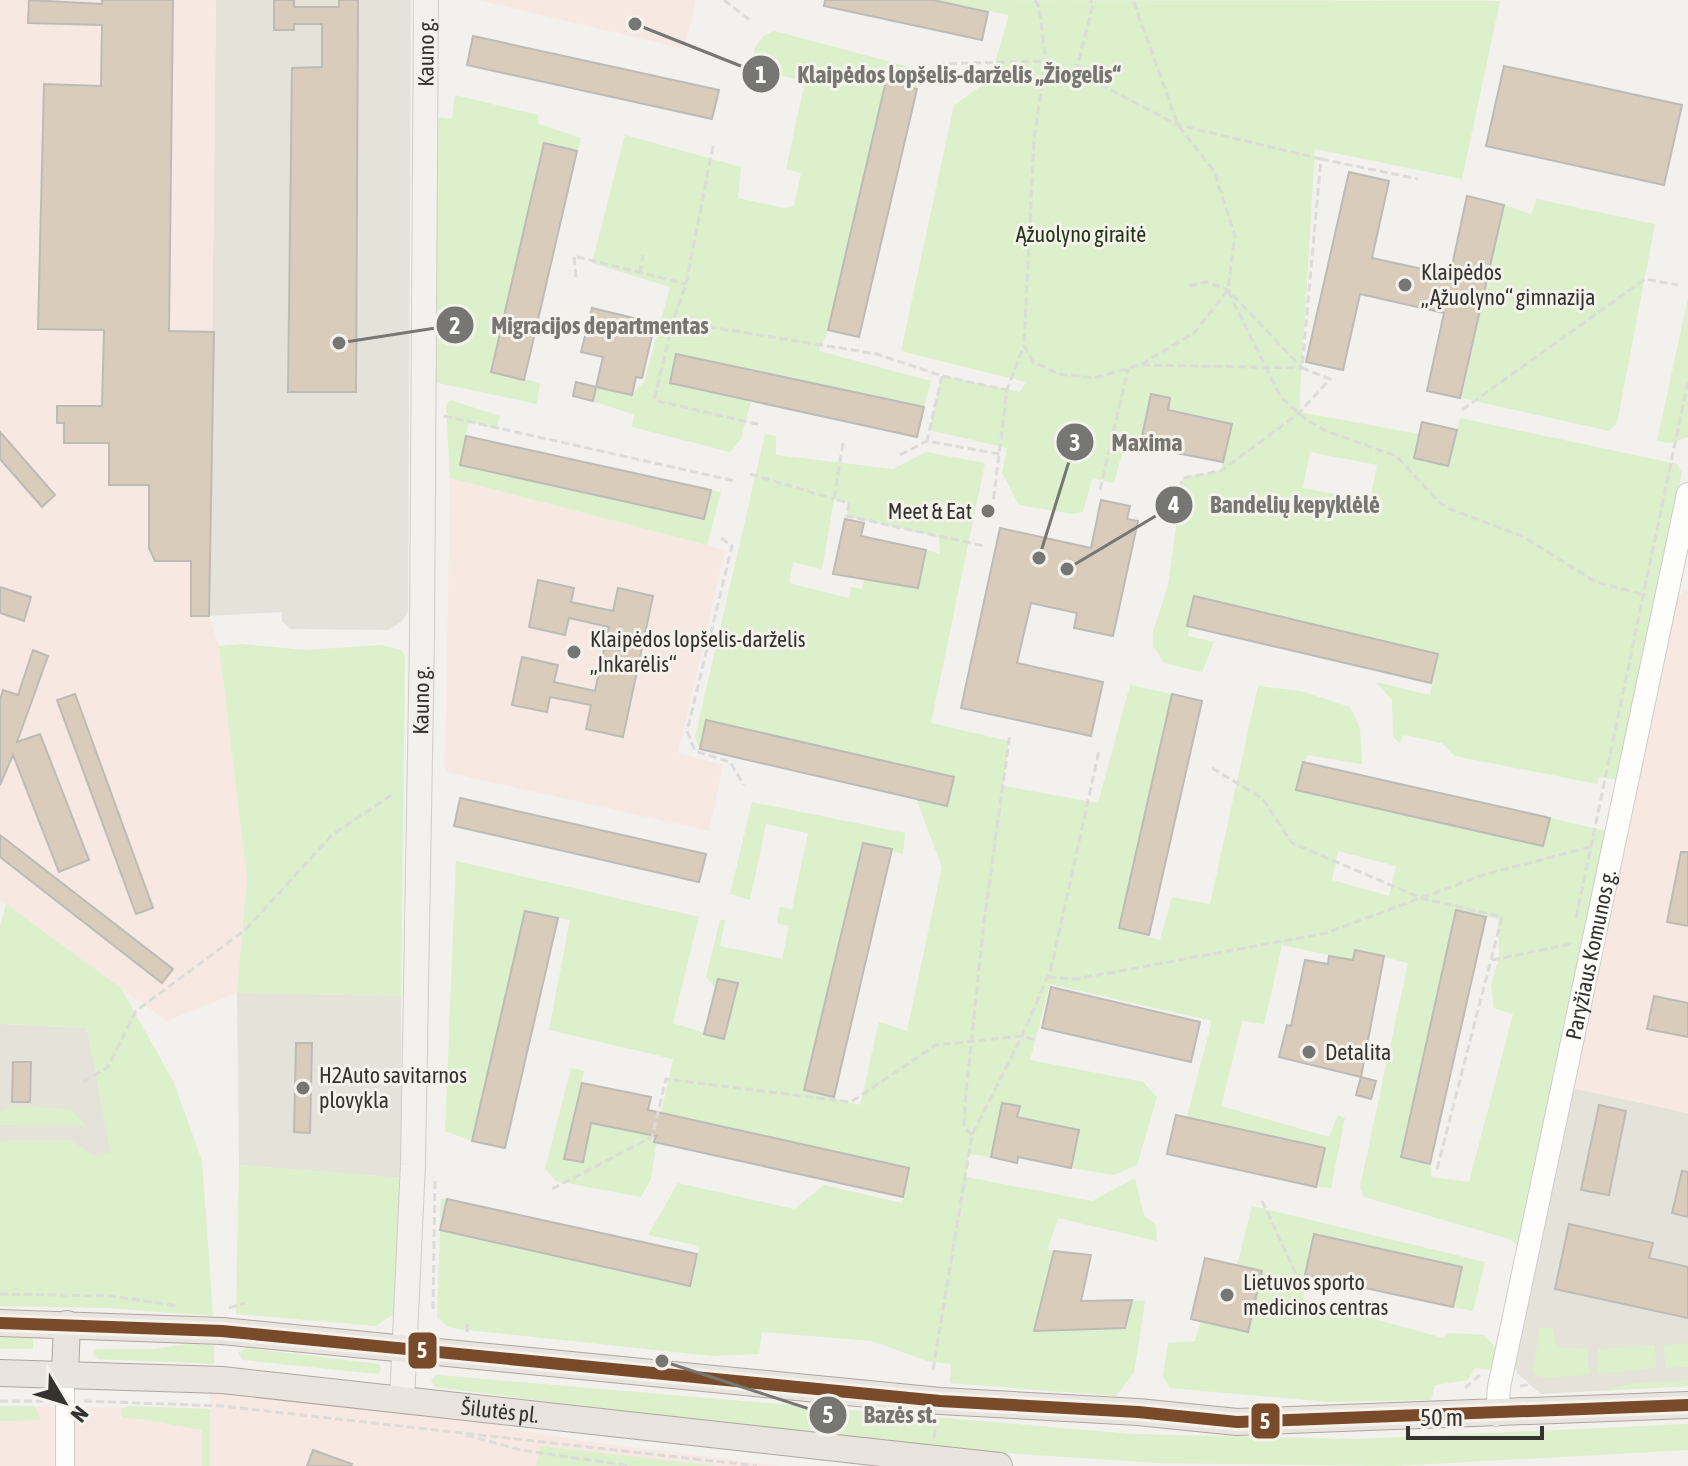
<svg xmlns="http://www.w3.org/2000/svg" width="1688" height="1466" font-family="'Asap Condensed',sans-serif">
<rect width="100%" height="100%" fill="#f2f1ed"/>
<g fill="#e4e2d9">
<path d="M216,0H411L408,612L401,622L388,630L290,629L282,621V612L209,616Z"/>
<path d="M237,993L401,996L402,1178L239,1165Z"/>
<path d="M0,1024L87,1028L111,1153L94,1156L69,1140L0,1141Z"/>
<path d="M1572,1088L1688,1113V1386L1541,1394L1517,1373L1514,1361Z"/>
</g>
<g fill="#f7e9e2">
<path d="M0,0H216L209,616L219,646L247,878L237,993L167,1021L0,900Z"/>
<path d="M477,0H696L684,49Z"/>
<path d="M450,478L725,550L678,753L723,765L709,831L445,772Z"/>
<path d="M1688,588V1113L1572,1088L1673,609L1678,597Z"/>
<path d="M210,1392L409,1409L583,1441L782,1466H0V1406L210,1409Z"/>
</g>
<g fill="#dbf0cb" fill-rule="evenodd">
<path d="M933,0L1500,1L1462,179L1315,149L1299,412L1419,434L1414,458L1448,466L1460,418L1677,464L1682,473L1617,780L1599,777L1597,784L1455,756L1442,743L1404,735L1399,743L1393,736L1392,700L1376,682L1430,695L1437,654L1194,596L1188,636L1214,642L1202,672L1164,663L1153,646V632L1168,585L1183,478L1221,471L1231,424L1168,410L1170,398L1151,394L1140,446H1124L1114,483L1092,478L1083,512L1073,514L1019,505L1002,473L1007,448L929,430L942,376L1020,392L1026,382L901,351L954,105L990,80L1009,15ZM1310,452L1377,465L1370,501L1303,488Z"/>
<path d="M775,31L917,69V89L886,82L828,330L819,351L931,381L924,407L676,354L670,383L751,401L741,439L730,452L632,427L634,415L593,401L596,387L631,395L644,382L670,287L592,263L625,135L741,167L738,198L784,208L794,206L801,173L786,169L805,81L749,69C754,51 755,36 775,31Z"/>
<path d="M455,95L538,115L539,124L581,138L577,151L544,144L491,371L540,383L537,404L434,382L437,117L452,119Z"/>
<path d="M1537,199L1655,224L1617,423L1609,431L1461,398L1504,205L1531,214Z"/>
<path d="M1688,298V437L1670,443L1657,441Z"/>
<path d="M450,400L500,416L496,428L469,422L460,465L704,519L711,490L721,492L707,545L450,478L446,406Z"/>
<path d="M765,434L776,436V455L893,469L926,452L985,463L931,723L1009,741L1003,786L1098,803L1130,685L1172,694L1119,928L1160,940L1172,897L1210,904L1258,686L1301,691L1350,707L1360,728L1362,764L1307,755L1297,791L1542,846L1550,818L1607,831L1519,1246L1509,1239L1364,1197L1360,1187L1408,963L1356,950L1353,960L1282,945L1264,1024L1242,1021L1221,1106L1329,1137L1338,1115L1345,1118L1331,1188L1316,1187L1324,1148L1187,1117L1212,1021L1050,984L1030,1060L1143,1082L1157,1097L1137,1165L1114,1175L1071,1168L1078,1130L1017,1117L1019,1106L1003,1103L991,1157L969,1154L966,1177L1092,1201L1135,1178L1144,1215L1156,1225L1157,1241L1058,1218L1047,1250L1054,1251L1034,1330L1124,1328L1132,1300L1145,1301L1134,1373L1116,1396L950,1383L951,1364L927,1361L872,1341L762,1332L759,1354L712,1356L458,1329L448,1327L437,1317L441,1199H447L441,1230L690,1286L700,1246L648,1235L678,1183L794,1209L824,1185L902,1203L908,1168L661,1113L651,1179L641,1197L556,1181L545,1169L571,1068L584,1071L575,1119L643,1134L661,1113L673,1059L549,1030L570,920L525,911L472,1141L445,1131L456,861L699,917L673,1023L724,1039L738,984L719,979L716,989L706,977L720,920H725L720,946L782,959L789,926L777,923L780,907L792,909L808,833L766,824L750,900L730,894L752,802L905,833L903,854L862,843L804,1090L860,1105L879,1022L907,1031L942,867L916,798L947,805L954,777L707,720L700,749L695,737ZM834,499L849,503L847,516L939,537L940,554L926,550L917,588L865,577L862,589L851,587L849,598L789,583L793,562L822,569ZM1338,851L1396,866L1389,896L1332,880ZM1457,910L1498,919L1499,957L1491,985L1494,1008L1513,1014L1469,1182L1431,1177L1430,1164L1401,1157Z"/>
<path d="M241,644L306,650L382,645L401,650L405,655L401,996L237,993L247,878L219,646Z"/>
<path d="M6,904L121,988L174,1083L202,1161L213,1316L107,1308L0,1306V1141L69,1140L94,1156L110,1152L87,1028L0,1024V926Z"/>
<path d="M13,1106L71,1109L87,1126L0,1125V1111Z"/>
<path d="M239,1165L402,1178L394,1314L376,1326L236,1314Z"/>
<path d="M1252,1206L1485,1262L1473,1311L1453,1307L1462,1267L1315,1234L1303,1299L1443,1338L1450,1333L1484,1335L1497,1349L1493,1370L1475,1368L1468,1380L1435,1385L1431,1400L1329,1402L1170,1388L1163,1377L1168,1343L1195,1341L1201,1321L1248,1331L1262,1271L1237,1265Z"/>
<path d="M1540,1327L1553,1329L1557,1347L1588,1349L1589,1375L1543,1378L1536,1375L1533,1368Z"/>
<rect x="0" y="1336" width="33" height="13"/>
<path d="M1688,1343V1367L1665,1368L1664,1345Z"/>
<path d="M189,1344L214,1345V1364L98,1359L93,1353L97,1349H153Z"/>
<path d="M1655,1345L1656,1368L1598,1374V1349Z"/>
<path d="M246,1348L379,1364L381,1369L378,1374L243,1360L238,1353Z"/>
<path d="M437,1375L1133,1434L1358,1439L1688,1424V1450L1394,1466L1159,1463L928,1448L815,1436L435,1387L431,1380Z"/>
<path d="M1688,1380V1386L1602,1391L1635,1383Z"/>
<path d="M0,1406H34L41,1420L0,1421Z"/>
<path d="M128,1406L210,1409V1466H202V1430C175,1426 149,1418 122,1418L121,1409Z"/>
<path d="M541,1446L717,1466H536Z"/>
</g>
<g fill="#daccbb" stroke="#bcbbb8" stroke-width="2">
<path d="M29,0L102,4V0H173L169,331L214,332L209,616H191V561H155L149,548V485H109V443H64V423H57V406H102L104,330L38,329L44,84L101,86L102,25L28,23Z"/>
<path d="M274,0H294V7H339V0H358L356,392H288L292,68L322,67V24H294V30H274Z"/>
<path d="M825,0H933L988,12L982,40L824,6Z"/>
<path d="M473,36L719,90L712,119L467,65Z"/>
<path d="M1504,66L1682,105L1664,185L1486,146Z"/>
<path d="M886,81L917,89L859,337L828,330Z"/>
<path d="M544,143L577,151L524,380L491,372Z"/>
<path d="M1349,172L1389,181L1372,258L1450,275L1467,196L1504,205L1460,398L1427,391L1444,313L1360,294L1343,370L1306,362Z"/>
<path d="M592,308L655,323L642,378L636,377L632,395L596,387L593,401L573,396L576,382L596,387L603,357L581,352Z"/>
<path d="M676,354L924,407L917,437L670,383Z"/>
<path d="M1151,394L1170,398L1168,410L1232,424L1223,462L1140,446Z"/>
<path d="M1422,422L1457,430L1448,466L1414,458Z"/>
<path d="M0,432L55,495L42,507L0,459Z"/>
<path d="M466,436L711,490L704,519L460,465Z"/>
<path d="M1101,500L1130,506L1127,519L1138,521L1113,636L1074,628L1077,613L1031,603L1017,663L1103,682L1091,736L961,708L1000,528L1091,548Z"/>
<path d="M845,519L864,523L861,536L926,550L918,588L833,574Z"/>
<path d="M538,580L574,588L571,602L613,611L618,588L653,596L623,737L586,729L591,705L550,697L547,712L512,705L522,657L558,665L554,682L595,691L609,627L569,618L565,635L529,627Z"/>
<path d="M0,587L31,597L24,621L0,613Z"/>
<path d="M1194,596L1438,654L1431,683L1187,626Z"/>
<path d="M33,650L48,656L17,742L40,734L89,860L59,872L13,755L0,785V700L3,690L18,695Z"/>
<path d="M75,694L153,908L136,914L57,700Z"/>
<path d="M1172,694L1202,701L1149,935L1119,928Z"/>
<path d="M706,720L954,777L947,806L700,749Z"/>
<path d="M1303,762L1550,818L1543,846L1296,790Z"/>
<path d="M460,798L706,854L699,882L454,826Z"/>
<path d="M0,835L173,969L162,983L0,857Z"/>
<path d="M863,843L892,849L834,1097L804,1090Z"/>
<path d="M1681,852H1688V926L1667,922Z"/>
<path d="M1456,910L1486,917L1430,1164L1401,1157Z"/>
<path d="M525,911L558,918L505,1148L472,1141Z"/>
<path d="M1355,950L1384,956L1361,1077L1279,1057L1287,1025L1291,1026L1305,960L1328,964L1329,956L1353,960Z"/>
<path d="M718,979L738,983L724,1039L704,1034Z"/>
<path d="M1051,987L1200,1022L1191,1062L1042,1028Z"/>
<path d="M1654,996L1688,1003V1037L1647,1029Z"/>
<path d="M296,1043H312L310,1133L294,1132Z"/>
<path d="M13,1062H31L30,1102H12Z"/>
<path d="M1361,1077L1376,1081L1371,1099L1356,1095Z"/>
<path d="M582,1083L651,1097L648,1110L909,1168L903,1197L654,1142L656,1136L591,1123L583,1162L564,1159Z"/>
<path d="M1002,1103L1020,1106L1017,1117L1079,1130L1071,1168L1018,1157L1017,1163L991,1157Z"/>
<path d="M1599,1105L1626,1111L1609,1195L1581,1190Z"/>
<path d="M1176,1115L1325,1148L1316,1187L1167,1154Z"/>
<path d="M1682,1171L1688,1172V1217L1672,1213Z"/>
<path d="M447,1199L697,1254L690,1286L440,1230Z"/>
<path d="M1569,1224L1653,1243L1649,1258L1688,1267V1318L1555,1289Z"/>
<path d="M1314,1234L1462,1267L1453,1307L1305,1275Z"/>
<path d="M1054,1251L1091,1255L1081,1301L1132,1300L1125,1328L1034,1331Z"/>
<path d="M1205,1258L1262,1271L1248,1332L1191,1319Z"/>
<path d="M313,1450L352,1464L351,1466H307Z"/>
</g>
<g fill="none" stroke-linecap="round" stroke-linejoin="round">
<defs>
<path id="minor" d="M65,1374V1466"/>
<g id="tertiary">
<path id="s1" d="M1497,1415L1499,1387L1688,494"/>
</g>
<g id="secondary">
<path id="s2" d="M402,1400L413,1164L422,638L426,0"/>
</g>
<g id="primary">
<path d="M0,1323L222,1331L940,1401L1138,1412L1237,1422L1688,1405"/>
<path id="s3" d="M0,1373L222,1380L999,1466"/>
<path d="M65,1374L67,1324"/>
</g>
</defs>
<use href="#minor" stroke="#cececb" stroke-width="20"/>
<use href="#tertiary" stroke="#cececb" stroke-width="24"/>
<use href="#secondary" stroke="#cececb" stroke-width="26"/>
<use href="#primary" stroke="#afa69e" stroke-width="28"/>
<g stroke="#dcdcda" stroke-width="3" stroke-dasharray="8 4" stroke-linecap="butt">
<path d="M724,0L751,21"/>
<path d="M1035,0L1039,7L1046,61L1034,139L1024,345L1033,362L1059,374L1094,378L1140,365L1194,333L1228,290L1235,236L1214,171L1178,125L1133,0"/>
<path d="M937,64L1046,61L1076,72L1178,125L1321,159L1302,368L1330,379L1299,413L1221,471L1183,478L1172,509"/>
<path d="M1076,72L1093,4L1091,0"/>
<path d="M713,146L686,284L673,321L654,400L761,425"/>
<path d="M1321,159L1418,179"/>
<path d="M640,273L643,255"/>
<path d="M576,277L574,256L686,284"/>
<path d="M1189,286L1206,282L1228,290L1302,368"/>
<path d="M1228,291L1280,396L1304,418L1326,431L1396,456L1439,502L1450,509L1522,536L1596,582L1645,595"/>
<path d="M673,321L877,354L942,376L1007,390"/>
<path d="M1142,365L1302,368"/>
<path d="M942,376L927,441L999,454"/>
<path d="M1462,410L1645,279L1678,285"/>
<path d="M444,416L735,481"/>
<path d="M843,443L834,499L849,503L847,516L984,546"/>
<path d="M900,455L927,441"/>
<path d="M750,474L834,499"/>
<path d="M1100,490L1128,369"/>
<path d="M992,511L1007,390L1024,345"/>
<path d="M721,538L732,546L687,731L695,751L730,762L744,785"/>
<path d="M1212,768L1262,798L1292,843L1421,898L1502,917L1437,1169"/>
<path d="M1576,918L1688,381"/>
<path d="M1492,960L1571,944"/>
<path d="M1048,977L1076,979L1326,933L1483,875L1590,847"/>
<path d="M83,1082L108,1067L136,1011L245,930L332,835L393,794"/>
<path d="M972,1135L964,1127L965,1103L984,922L1010,733"/>
<path d="M552,1189L652,1137L666,1079L851,1102L936,1045L1022,1036L1037,1041"/>
<path d="M1262,1201L1303,1289"/>
<path d="M0,1294L112,1296L178,1306"/>
<path d="M229,1308L245,1303"/>
<path d="M433,1309L435,1177"/>
<path d="M467,1332L468,1320"/>
<path d="M933,1370L972,1135L1022,1036L1051,969L1099,751"/>
<path d="M1520,1386L1529,1385"/>
<path d="M1465,1388L1480,1375"/>
<path d="M0,1401H49"/>
<path d="M84,1401L222,1406L757,1466"/>
<path d="M466,1435L521,1450L631,1466"/>
<path d="M934,1438L937,1421"/>
</g>
<use href="#minor" stroke="#fdfdfc" stroke-width="18"/>
<use href="#tertiary" stroke="#fdfdfc" stroke-width="22"/>
<use href="#secondary" stroke="#f3f0ee" stroke-width="24"/>
<use href="#primary" stroke="#eae4df" stroke-width="26"/>
<defs>
<path id="bus-1" d="M0,1323L222,1331L940,1401L1138,1412L1237,1422L1688,1405"/>
</defs>
<use href="#bus-1" stroke="#f4f2eb" stroke-width="18"/>
<use href="#bus-1" stroke="#7a4b2a" stroke-width="12"/>
</g>
<g fill="#767673" stroke="#f4f2eb" stroke-width="3">
<circle cx="1405" cy="285" r="8"/>
<circle cx="988" cy="511" r="8"/>
<circle cx="574" cy="652" r="8"/>
<circle cx="1309" cy="1052" r="8"/>
<circle cx="303" cy="1088" r="8"/>
<circle cx="1227" cy="1295" r="8"/>
</g>
<g text-anchor="middle" dominant-baseline="central" stroke-width="6" stroke-linejoin="round" paint-order="stroke">
<g font-size="22" fill="#343331" stroke="#f4f2eb">
<text stroke="none"><textPath href="#s2" startOffset="1348">Kauno g.</textPath></text>
<text stroke="none"><textPath href="#s2" startOffset="700">Kauno g.</textPath></text>
<text stroke="none"><textPath href="#s1" startOffset="470">Paryžiaus Komunos g.</textPath></text>
<text stroke="none"><textPath href="#s3" startOffset="502">Šilutės pl.</textPath></text>
</g>
<g font-size="22" fill="#233614" stroke="#f4f2eb">
<text x="1081" y="234">Ąžuolyno giraitė</text>
</g>
<g font-size="22" fill="#343331" stroke="#f4f2eb" text-anchor="start">
<text x="1421" y="272">Klaipėdos<tspan x="1421" dy="25">„Ąžuolyno“ gimnazija</tspan></text>
<text x="972" y="511" text-anchor="end">Meet &amp; Eat</text>
<text x="590" y="639">Klaipėdos lopšelis-darželis<tspan x="590" dy="25">„Inkarėlis“</tspan></text>
<text x="1325" y="1052">Detalita</text>
<text x="319" y="1075">H2Auto savitarnos<tspan x="319" dy="25">plovykla</tspan></text>
<text x="1243" y="1282">Lietuvos sporto<tspan x="1243" dy="25">medicinos centras</tspan></text>
</g>
</g>
<path fill="none" stroke="#767673" stroke-width="3" d="M635 24L761 74M339 343L455 325M1039 558L1075 442M1067 569L1174 505M662 1361L828 1415"/>
<g fill="#767673" stroke="#f4f2eb" stroke-width="3">
<circle cx="635" cy="24" r="8"/>
<circle cx="339" cy="343" r="8"/>
<circle cx="1039" cy="558" r="8"/>
<circle cx="1067" cy="569" r="8"/>
<circle cx="662" cy="1361" r="8"/>
<circle cx="761" cy="74" r="20"/>
<circle cx="455" cy="325" r="20"/>
<circle cx="1075" cy="442" r="20"/>
<circle cx="1174" cy="505" r="20"/>
<circle cx="828" cy="1415" r="20"/>
</g>
<g font-size="24" text-anchor="middle" font-weight="bold" fill="#fff">
<text x="761" y="83">1</text>
<text x="455" y="334">2</text>
<text x="1075" y="451">3</text>
<text x="1174" y="513">4</text>
<text x="828" y="1423">5</text>
</g>
<g font-size="24" text-anchor="middle" font-weight="bold" fill="#767673" stroke="#f4f2eb" stroke-width="6" stroke-linejoin="round" paint-order="stroke">
<text x="959" y="83">Klaipėdos lopšelis-darželis „Žiogelis“</text>
<text x="600" y="334">Migracijos departmentas</text>
<text x="1147" y="451">Maxima</text>
<text x="1295" y="513">Bandelių kepyklėlė</text>
<text x="900" y="1423">Bazės st.</text>
</g>
<g stroke="#f4f2eb" stroke-width="3">
<rect x="407" y="1331" width="31" height="39" rx="8" fill="#7a4b2a"/>
<rect x="1250" y="1402" width="31" height="38" rx="8" fill="#7a4b2a"/>
</g>
<g font-size="22" text-anchor="middle" font-weight="bold" fill="#fff">
<text x="422" y="1358">5</text>
<text x="1265" y="1429">5</text>
</g>
<g transform="translate(64 1402) rotate(128)" stroke="#f4f2eb" stroke-width="6" paint-order="stroke">
<path d="M0-6L14 30L0 20L-14 30Z" fill="#343331"/>
<text y="-12" font-size="22" font-weight="bold" text-anchor="middle" fill="#343331">N</text>
</g>
<path d="M1408 1426v12h134v-12" fill="none" stroke="#343331" stroke-width="4"/>
<text x="1420" y="1426" font-size="24" fill="#343331" stroke="#f4f2eb" stroke-width="6" paint-order="stroke">50 m</text>
</svg>
